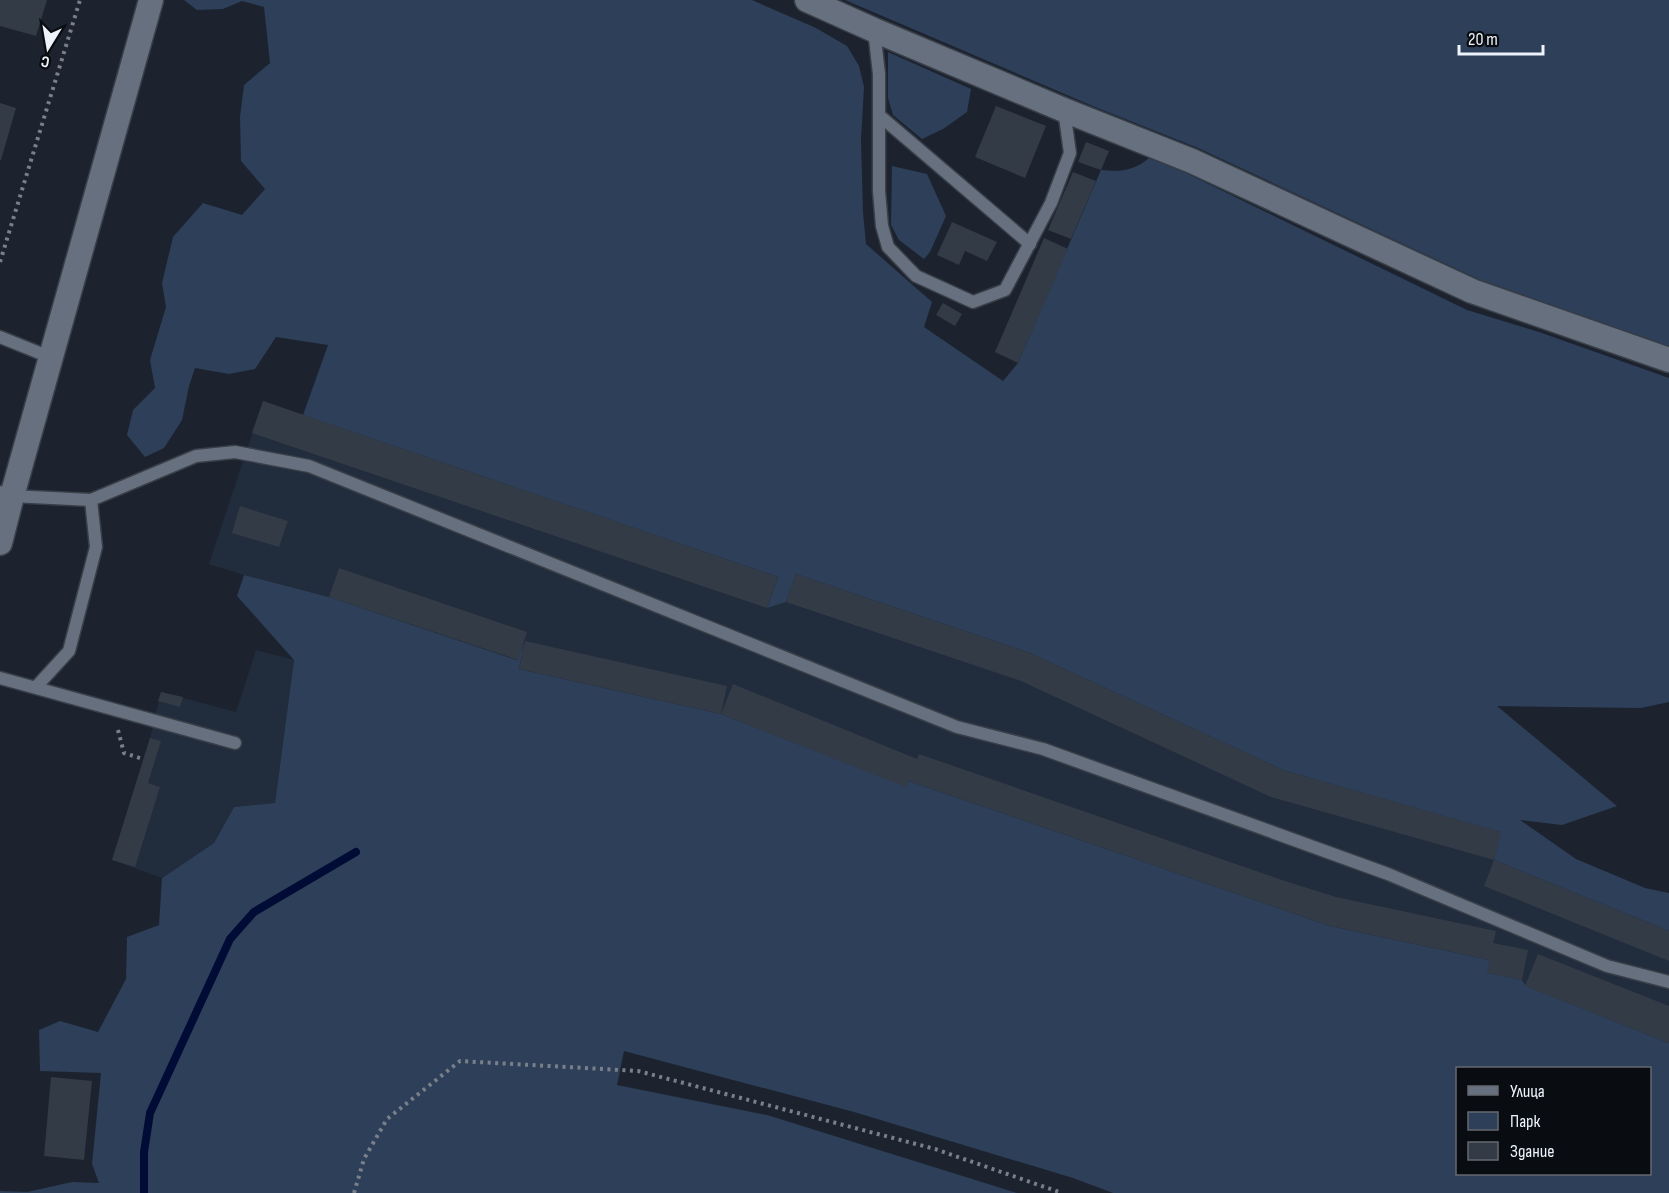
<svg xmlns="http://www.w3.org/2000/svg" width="1669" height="1193" font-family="'Sofia Sans Condensed',sans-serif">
<rect width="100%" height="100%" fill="#1c232e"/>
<g fill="#212c3c">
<path d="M263,401L778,577L767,607L796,574L1030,653L1501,832L1495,860L1669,931V1043L1525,986L1522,980L1487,973L1490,960L1330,926L909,781L906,787L721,714L519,669L525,641L518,660L329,597L244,575L209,564Z"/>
<path d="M256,650L294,660L275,803L234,807L214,843L162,878L112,860L150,738L161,692L236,712Z"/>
</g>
<g fill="#2d3f59" fill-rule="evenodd">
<path d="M184,0H752L816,28L847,46L859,66L864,87L861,140L863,212L866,244L932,302L924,327L1003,381L1018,363L1101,170C1120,172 1134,171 1149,158L1186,173L1467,310L1539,332L1669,378V702L1641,708L1497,706L1617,806L1562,825L1520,820L1576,859L1645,888L1669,893V931L1494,860L1500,832L1283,770L1030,653L796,574L786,602L767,608L778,577L303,415L328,345L276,337L255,369L229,374L195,368L189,386L182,420L164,448L145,457L127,435L133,410L155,388L150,360L166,307L162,283L173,237L203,203L242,215L265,189L241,161L240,117L244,85L270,63L264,7L242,1L223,9L197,10Z"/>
<path d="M845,0H1669V346L1478,279L1198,148L1095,107Z"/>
<path d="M888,52L971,89L967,112L943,129L922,139L893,115L888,98Z"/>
<path d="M892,166L927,174L946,216L930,252L924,259L899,240L891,225Z"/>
<path d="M244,575L329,597L517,660L525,641L519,669L721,714L906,786L909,781L1330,926L1490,960L1488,973L1522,980L1526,986L1669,1043V1193H1113L1073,1178L854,1112L624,1051L617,1085L767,1115L1017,1193H0V1191L27,1192L72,1182L99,1183L92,1164L101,1073L40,1071L39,1030L60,1021L98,1032L126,979L127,937L159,925L162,878L214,843L234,807L275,803L294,660L237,596ZM1458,1068H1650V1174H1458Z"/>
</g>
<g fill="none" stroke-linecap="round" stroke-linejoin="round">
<path stroke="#000c35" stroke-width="8" d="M144,1193V1152L150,1113L230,939L254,912L356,852"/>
</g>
<g fill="#333b47">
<path d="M0,0H47L36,36L0,26Z"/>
<path d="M0,103L16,108L1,160H0Z"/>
<path d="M996,106L1046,126L1025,178L975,157Z"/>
<path d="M1086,142L1109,151L1101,170L1078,162Z"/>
<path d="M1073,172L1096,181L1071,239L1048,230Z"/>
<path d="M952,222L997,242L987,261L965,251L959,265L937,255Z"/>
<path d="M1044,238L1068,249L1018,363L995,352Z"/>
<path d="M943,303L962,314L955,326L936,315Z"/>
<path d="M263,401L778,577L767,608L252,433Z"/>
<path d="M240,506L288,521L279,547L232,533Z"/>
<path d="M339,568L527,632L518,660L329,597Z"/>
<path d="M796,574L1030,653L1283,770L1501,832L1494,860L1669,931V961L1484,886L1494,860L1271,797L1021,681L786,602Z"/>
<path d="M525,641L727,686L721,714L519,669Z"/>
<path d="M733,684L917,759L919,754L1285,881L1336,897L1496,931L1493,943L1528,950L1522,980L1487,973L1490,960L1330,926L909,781L906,787L721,714Z"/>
<path d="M161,692L183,697L180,707L158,701Z"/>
<path d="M150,738L161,741L148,783L160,787L135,867L112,860Z"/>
<path d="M1538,954L1669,1006V1043L1525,986Z"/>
<path d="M51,1077L92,1081L84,1160L44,1156Z"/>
</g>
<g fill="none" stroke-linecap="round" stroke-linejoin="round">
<defs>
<g id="lane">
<path d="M874,30L879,74V191L882,226L888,247L916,276L973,302L1005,290L1051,203L1070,153L1064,110"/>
<path d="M880,116L1030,244"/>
<path d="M0,337L52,358"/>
<path d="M0,492L12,496L91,500L196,456L235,452L309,466L957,727L1043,749L1388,874L1607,966L1669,982"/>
<path d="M0,678L235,743"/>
<path d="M36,687L69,651L96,547L91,500"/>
</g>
<g id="street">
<path d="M807,0L874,30L1064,110L1192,161L1472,291L1669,360"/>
<path d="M0,543L12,496L151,0"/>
</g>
</defs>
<use href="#lane" stroke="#393f48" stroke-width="15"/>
<use href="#street" stroke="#393f48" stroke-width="27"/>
<g stroke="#7a808a" stroke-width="4" stroke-dasharray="3 4.5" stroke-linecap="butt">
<path d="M0,262L80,0"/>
<path d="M118,730L124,753L143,759"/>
<path d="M354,1193L364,1159L387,1119L460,1061L638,1071L935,1149L1062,1193"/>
</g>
<use href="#lane" stroke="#67707e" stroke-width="12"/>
<use href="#street" stroke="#67707e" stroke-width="24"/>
</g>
<rect x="1456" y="1067" width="195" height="108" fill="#090c11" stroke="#65686f" stroke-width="1.5"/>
<rect x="1468" y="1086" width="30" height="9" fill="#67707e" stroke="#65686f" stroke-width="1.5"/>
<text x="1510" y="1097" font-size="18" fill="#eef3fb">Улица</text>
<rect x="1468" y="1112" width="30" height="18" fill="#2d3f59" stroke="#65686f" stroke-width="1.5"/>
<text x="1510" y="1127" font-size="18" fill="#eef3fb">Парк</text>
<rect x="1468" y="1142" width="30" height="18" fill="#333b47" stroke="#65686f" stroke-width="1.5"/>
<text x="1510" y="1157" font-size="18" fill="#eef3fb">Здание</text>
<g transform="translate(48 48) rotate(191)" stroke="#090c11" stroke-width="4.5" paint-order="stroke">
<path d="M0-4.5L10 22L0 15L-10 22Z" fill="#eef3fb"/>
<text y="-9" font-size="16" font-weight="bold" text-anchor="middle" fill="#eef3fb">С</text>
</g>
<path d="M1459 45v9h84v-9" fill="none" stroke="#eef3fb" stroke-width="3"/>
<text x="1468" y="45" font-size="18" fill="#eef3fb" stroke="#090c11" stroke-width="4.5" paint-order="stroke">20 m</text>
</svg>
